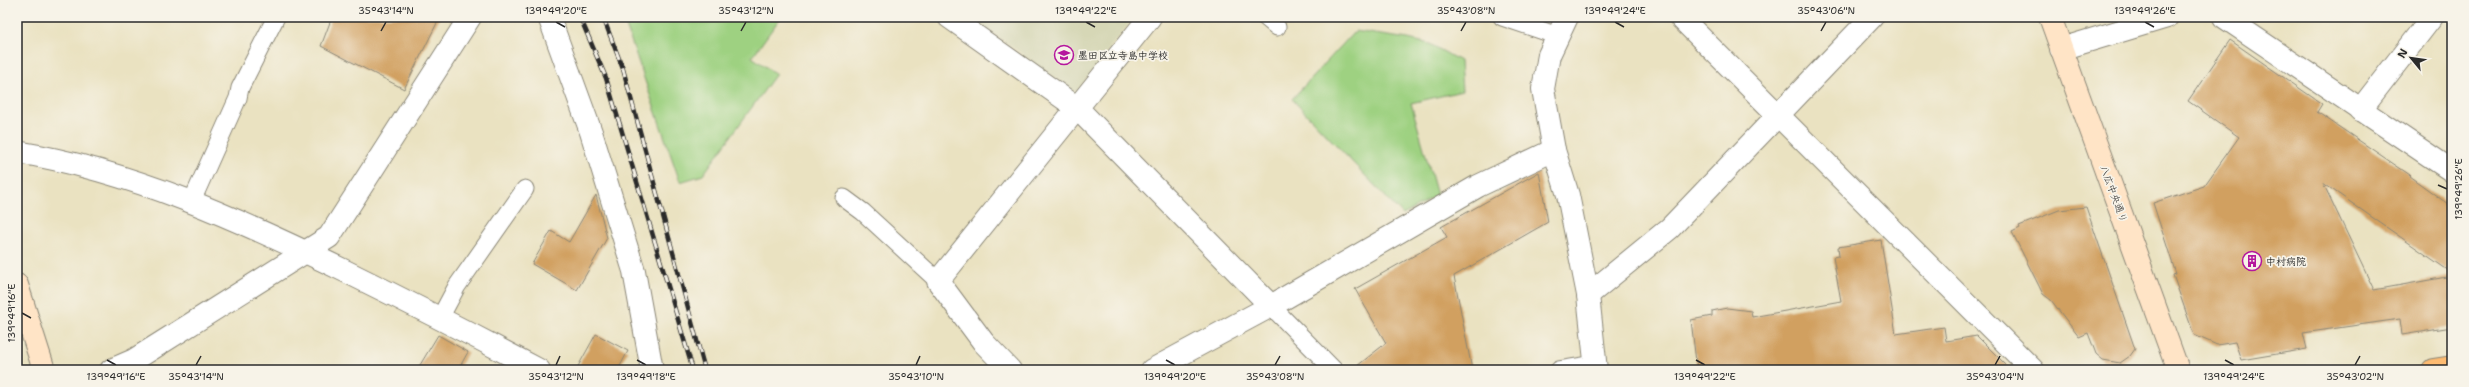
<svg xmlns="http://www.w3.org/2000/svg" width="2469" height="387" font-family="'Shantell Sans','Klee One',sans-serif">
<rect width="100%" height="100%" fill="#f7f3e8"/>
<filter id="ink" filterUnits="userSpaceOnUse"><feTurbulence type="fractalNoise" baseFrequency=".025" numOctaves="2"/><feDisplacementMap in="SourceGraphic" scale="8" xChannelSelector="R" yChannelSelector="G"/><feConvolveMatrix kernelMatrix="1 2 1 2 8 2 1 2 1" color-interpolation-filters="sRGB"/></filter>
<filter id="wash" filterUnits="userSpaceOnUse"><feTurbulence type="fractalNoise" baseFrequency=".012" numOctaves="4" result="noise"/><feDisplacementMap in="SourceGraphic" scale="16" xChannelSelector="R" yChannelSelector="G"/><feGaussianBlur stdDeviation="0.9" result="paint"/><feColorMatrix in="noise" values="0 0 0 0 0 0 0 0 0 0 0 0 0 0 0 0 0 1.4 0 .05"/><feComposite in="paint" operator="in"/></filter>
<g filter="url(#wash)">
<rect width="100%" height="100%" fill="#eae2c1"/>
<path fill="#d6d7b6" d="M970,17H1134L1076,92Z"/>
<g fill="#9ed181" stroke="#647e56">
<path d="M623,17H781L752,57L776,74L703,175L680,182Z"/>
<path d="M1355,31L1408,39L1430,44L1460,61L1462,91L1411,103L1437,195L1403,215L1292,99Z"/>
</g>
<g id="blocks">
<g fill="#d1a061">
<path d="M332,17H440L404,89L321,46Z"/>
<path d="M2230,40L2322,104L2317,112L2410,175L2409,176L2452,207V273L2323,183L2374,290L2452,276V327L2402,335L2400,319L2303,333L2307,349L2241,360L2235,342L2217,345L2194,335L2173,275L2176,274L2153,203L2204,186L2239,137L2188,101Z"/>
<path d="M1539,172L1548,222L1454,276L1472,370H1352L1386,343L1355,289L1447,237L1441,227Z"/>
<path d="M596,195L607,238L577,290L532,264L551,231L569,242Z"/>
<path d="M2086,207L2135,349L2130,356L2120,363L2103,360L2096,354L2088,333L2079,337L2051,300L2043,294L2012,232L2020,228L2019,226L2059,210Z"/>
<path d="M1881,240L1896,334L1944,327L1946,341L1977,336L2011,370H1697L1691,320L1712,316V311L1727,308L1751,311L1752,317L1841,301L1833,257L1839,256L1838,247Z"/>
<path d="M596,334L628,351L618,370H576Z"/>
<path d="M438,335L468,352L458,370H417Z"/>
</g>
</g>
</g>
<g filter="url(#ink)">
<use href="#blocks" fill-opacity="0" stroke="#8a8676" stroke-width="1"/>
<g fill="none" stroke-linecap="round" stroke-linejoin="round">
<defs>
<g id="lane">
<path d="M1265,17L1277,27"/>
<path d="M1502,17L1558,36"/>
<path d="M844,198L863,212L938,281"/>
<path d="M192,201L238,98L240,88L276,17"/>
<path d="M1271,306L1334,370"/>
<path d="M440,318L457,286L525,189"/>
<path d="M1559,370L1596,364"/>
</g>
<g id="street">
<path d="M549,17L591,132L634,271L652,370"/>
<path d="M949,17L1076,107L1271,306"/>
<path d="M1567,17L1549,55L1543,89L1554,150L1568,195L1588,295L1596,370"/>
<path d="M1680,17L2033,370"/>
<path d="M2224,17L2452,171"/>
<path d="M2061,49L2167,17"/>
<path d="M2360,110L2432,17"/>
<path d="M17,152C133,171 240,220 345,271C410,303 475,336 539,370"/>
<path d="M1588,295L1670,228L1872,17"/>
<path d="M111,370L134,360L329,237L470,17"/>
<path d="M1010,370L984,343L938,281L1150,17"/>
<path d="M1152,370L1271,306L1478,186L1554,150"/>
</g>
<g id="secondary">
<path d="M2050,17L2178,370"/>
<path d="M17,285L44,370"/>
</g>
<path id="primary" d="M2433,370L2452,367"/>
</defs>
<use href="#lane" stroke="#8a8676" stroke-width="19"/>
<use href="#street" stroke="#8a8676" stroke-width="24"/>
<use href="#secondary" stroke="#8a8676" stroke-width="24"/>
<use href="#primary" stroke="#8a8676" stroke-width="24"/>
<use href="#lane" stroke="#fff" stroke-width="17"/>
<use href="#street" stroke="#fff" stroke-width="22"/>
<use href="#secondary" stroke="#ffe4c6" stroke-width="22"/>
<use href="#primary" stroke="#febb71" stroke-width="22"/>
<defs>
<g id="rail">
<path d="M580,17L606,78L693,370"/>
<path d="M603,17L623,69L705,370"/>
</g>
</defs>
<use href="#rail" stroke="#2b2b2b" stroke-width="4.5"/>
<use href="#rail" stroke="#f7f3e8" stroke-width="3" stroke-dasharray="9" stroke-linecap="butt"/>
</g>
</g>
<path fill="none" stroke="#2b2b2b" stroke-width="1.5" d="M556,22L565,27M1086,22L1095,27M1615,22L1624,27M2145,22L2154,27M381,31L386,22M741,31L746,22M1461,31L1466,22M1821,31L1826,22M2438,185L2447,189M22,313L31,318M107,360L116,365M637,360L646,365M1166,360L1175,365M1696,360L1705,365M2225,360L2234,365M196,365L201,356M556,365L560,356M916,365L920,356M1275,365L1280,356M1995,365L2000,356M2355,365L2360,356"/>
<defs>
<symbol id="school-ring" viewBox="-11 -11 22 22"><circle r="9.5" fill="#f7f3e8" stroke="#b5179e" stroke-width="1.5"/><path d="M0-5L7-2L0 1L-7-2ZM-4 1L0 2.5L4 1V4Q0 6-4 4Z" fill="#b5179e"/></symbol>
<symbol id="building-ring" viewBox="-11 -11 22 22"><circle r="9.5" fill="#f7f3e8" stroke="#b5179e" stroke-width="1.5"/><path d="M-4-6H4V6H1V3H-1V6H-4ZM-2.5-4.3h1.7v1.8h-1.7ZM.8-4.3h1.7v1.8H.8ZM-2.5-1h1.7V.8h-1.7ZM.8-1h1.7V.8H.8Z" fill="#b5179e"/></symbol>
</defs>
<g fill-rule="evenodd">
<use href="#school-ring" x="1053" y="44" width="22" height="22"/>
<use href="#building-ring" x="2241" y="250" width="22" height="22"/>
</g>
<g text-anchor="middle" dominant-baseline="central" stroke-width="3.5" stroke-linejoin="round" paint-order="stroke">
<g font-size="10" font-weight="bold" fill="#2b2b2b" stroke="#f7f3e8" text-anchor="start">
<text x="1078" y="55">墨田区立寺島中学校</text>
<text x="2266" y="261">中村病院</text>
</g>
<g font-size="10" fill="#2b2b2b" stroke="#f7f3e8">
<text transform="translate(2114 194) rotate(70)">八広中央通り</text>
</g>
</g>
<rect width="2469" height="387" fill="none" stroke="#f7f3e8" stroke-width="44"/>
<g transform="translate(2411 58) rotate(299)" stroke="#f7f3e8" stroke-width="3" paint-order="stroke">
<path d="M0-3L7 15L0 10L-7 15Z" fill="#2b2b2b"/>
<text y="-6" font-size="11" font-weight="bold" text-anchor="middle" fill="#2b2b2b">N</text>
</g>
<rect x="22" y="22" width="2425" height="343" fill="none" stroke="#2b2b2b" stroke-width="1.5"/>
<g font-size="10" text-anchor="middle" fill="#2b2b2b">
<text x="386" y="14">35°43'14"N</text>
<text x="556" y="14">139°49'20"E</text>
<text x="746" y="14">35°43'12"N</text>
<text x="1086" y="14">139°49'22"E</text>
<text x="1466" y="14">35°43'08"N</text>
<text x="1615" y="14">139°49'24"E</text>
<text x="1826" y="14">35°43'06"N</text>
<text x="2145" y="14">139°49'26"E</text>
<text transform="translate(2458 189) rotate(-90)" y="4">139°49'26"E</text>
<text transform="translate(11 313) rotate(-90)" y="4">139°49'16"E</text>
<text x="116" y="380">139°49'16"E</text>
<text x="196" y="380">35°43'14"N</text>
<text x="556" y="380">35°43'12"N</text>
<text x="646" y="380">139°49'18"E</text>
<text x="916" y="380">35°43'10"N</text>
<text x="1175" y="380">139°49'20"E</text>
<text x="1275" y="380">35°43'08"N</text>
<text x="1705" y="380">139°49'22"E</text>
<text x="1995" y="380">35°43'04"N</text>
<text x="2234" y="380">139°49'24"E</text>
<text x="2355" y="380">35°43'02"N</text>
</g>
</svg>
